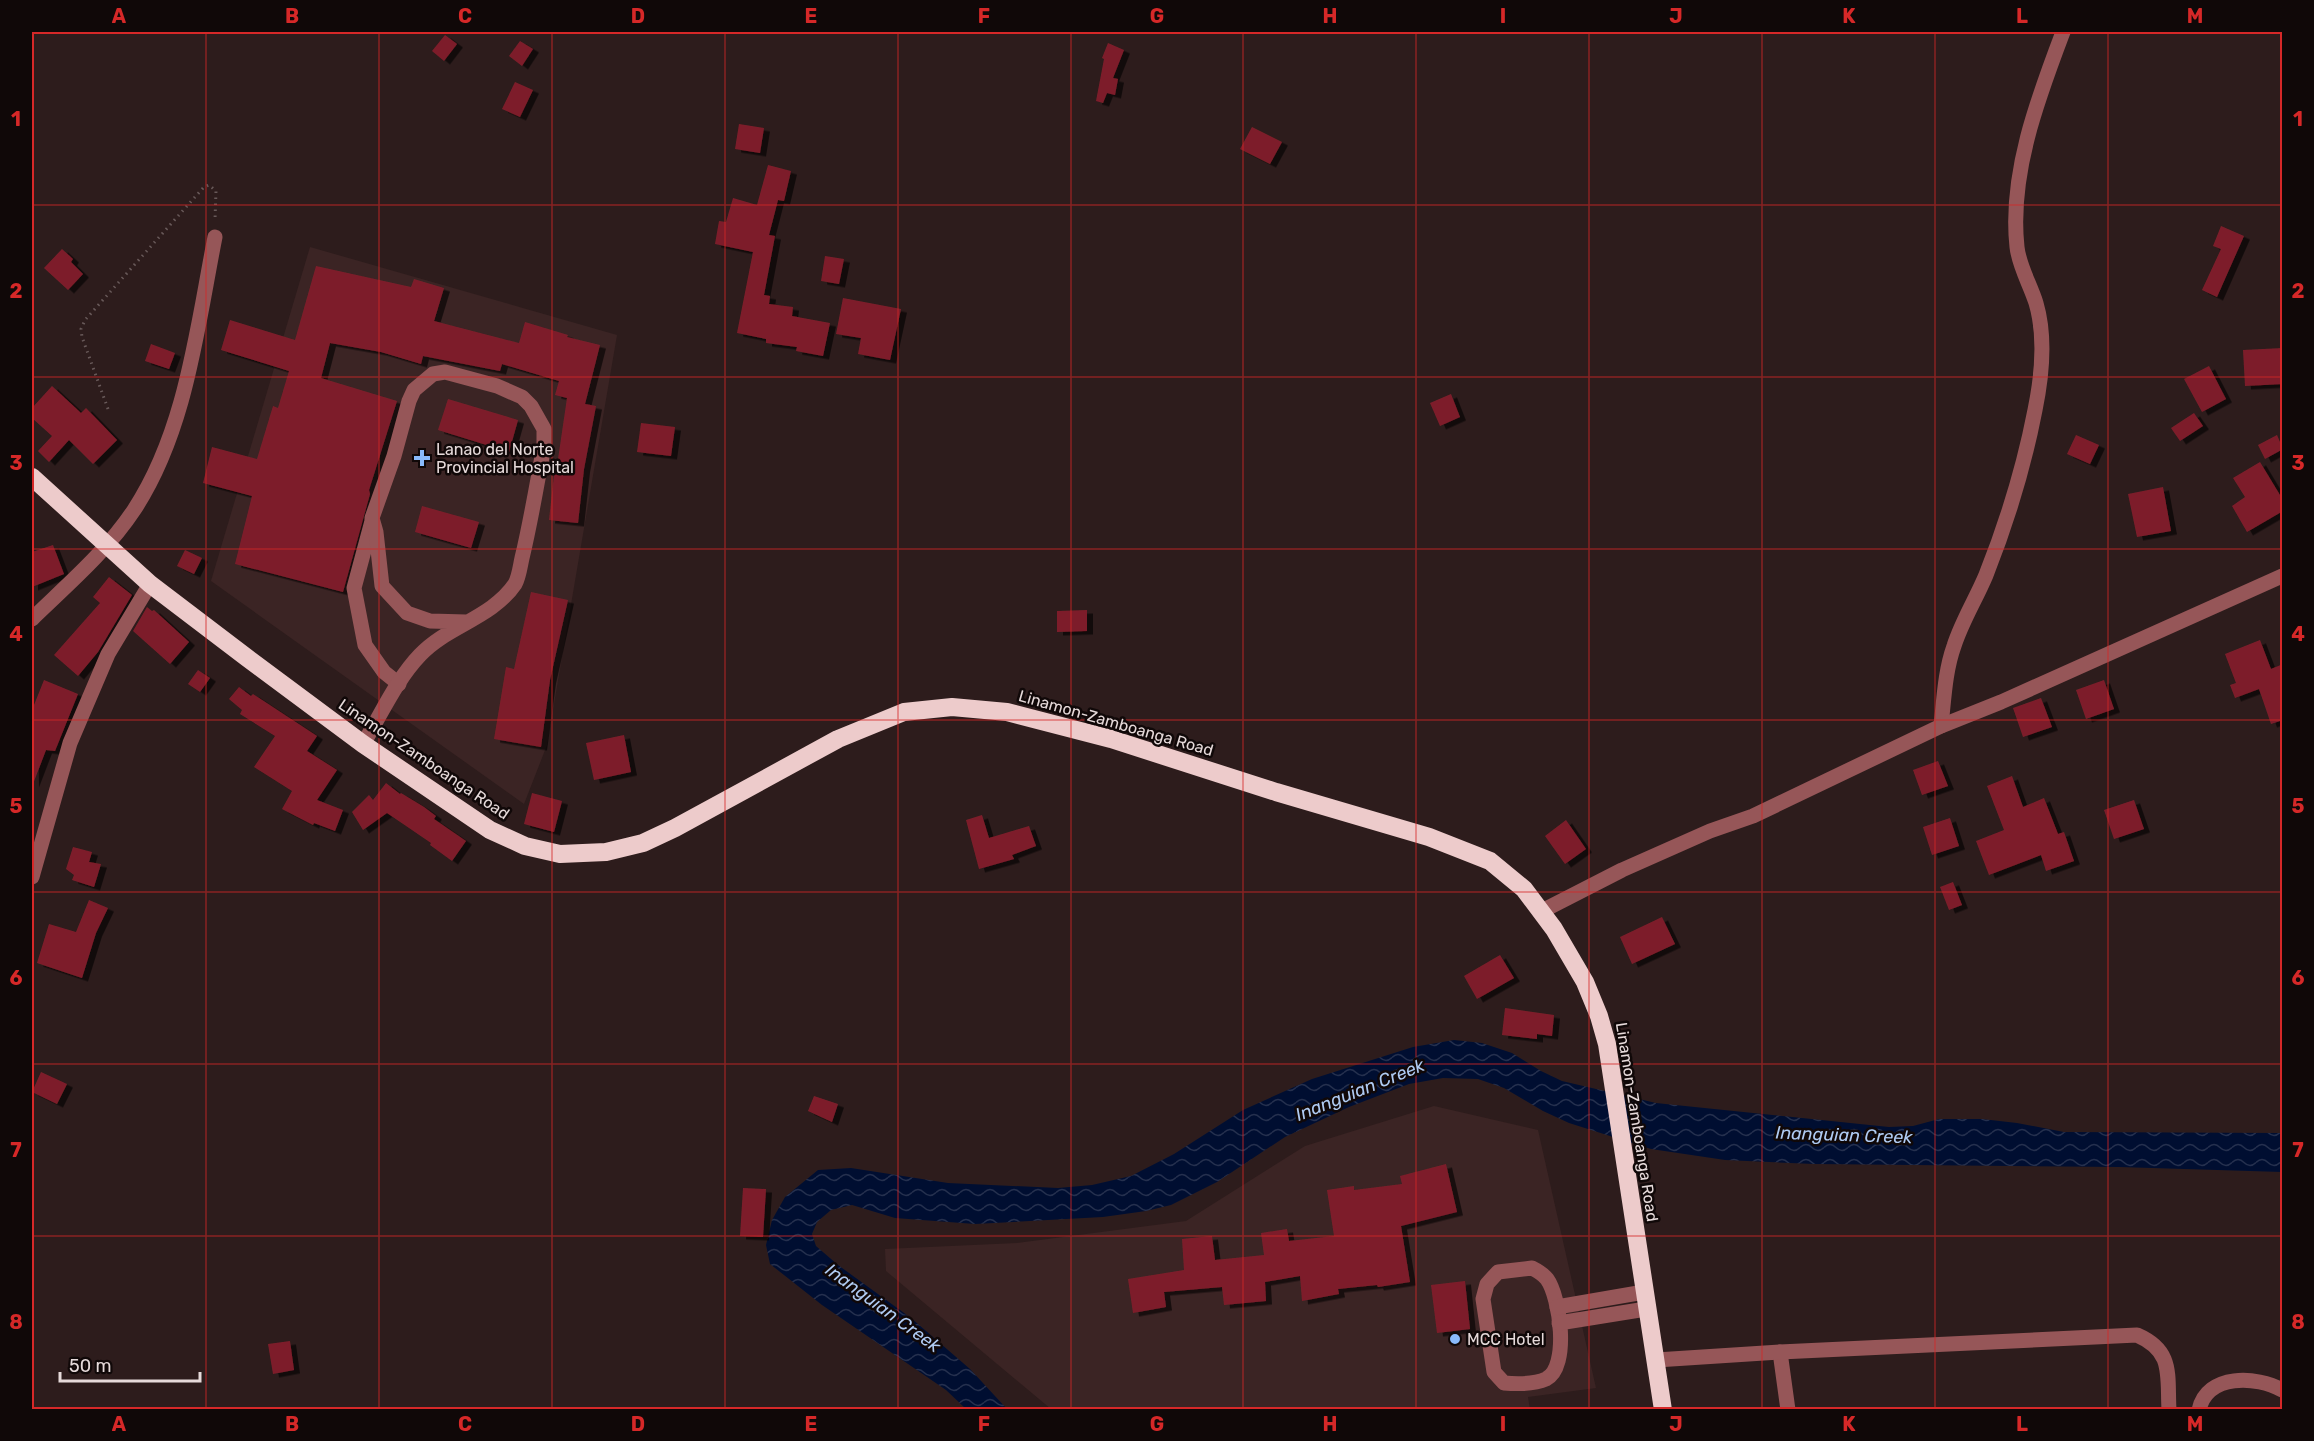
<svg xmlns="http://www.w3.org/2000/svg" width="2314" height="1441" font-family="Rubik,sans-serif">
<defs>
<pattern id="water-waves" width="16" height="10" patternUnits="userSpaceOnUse" patternTransform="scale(1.5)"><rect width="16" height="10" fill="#000e31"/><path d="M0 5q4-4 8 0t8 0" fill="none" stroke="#25304e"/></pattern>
<filter id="shadow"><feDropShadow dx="6" dy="3.5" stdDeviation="0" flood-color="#0009"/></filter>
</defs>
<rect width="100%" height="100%" fill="#2d1c1c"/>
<g fill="#3b2424">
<path d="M310,247L617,335L547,745L524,804L211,581Z"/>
<path d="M1434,1106L1538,1130L1596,1388L1528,1397L1530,1410L1051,1409L886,1271L885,1249L1017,1243L1186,1221L1305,1146Z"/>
</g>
<path fill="url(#water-waves)" d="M1454,1040L1482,1043L1512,1053L1541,1071L1562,1081L1656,1103L1889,1127L1913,1126L1939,1119H1982L2017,1123L2064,1132L2282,1133V1172L2119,1167L1814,1164L1725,1160L1651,1149L1569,1123L1543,1111L1504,1088L1478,1079L1443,1078L1409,1084L1349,1107L1285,1137L1217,1182L1171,1205L1146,1211L1103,1217L975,1224L895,1218L852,1205L831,1210L817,1222L812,1234L816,1246L838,1265L911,1318L970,1369L1007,1409H966L946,1390L822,1305L770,1264L766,1245L772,1220L785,1197L818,1170L851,1168L948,1183L1058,1188L1092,1185L1131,1176L1174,1154L1243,1110L1312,1079L1413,1047Z"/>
<g fill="#7d1f2a" filter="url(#shadow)">
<path d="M445,35L457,44L444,61L432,51Z"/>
<path d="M520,41L533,49L522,66L509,56Z"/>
<path d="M1108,43L1124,50L1113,78L1118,79L1115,95L1107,93L1103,103L1096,101L1104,59L1102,58Z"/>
<path d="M515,82L533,90L520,117L502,109Z"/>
<path d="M739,124L764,128L760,153L735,149Z"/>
<path d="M1252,127L1282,142L1270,164L1240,149Z"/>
<path d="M768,165L791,171L784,201L778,200L769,235L775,236L764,295L770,296L769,304L793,307L792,316L830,323L823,356L796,351L797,347L766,343V339L737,333L753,252L715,244L719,221L726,222L733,198L757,205Z"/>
<path d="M2221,226L2244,236L2217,297L2202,290L2221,249L2213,246Z"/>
<path d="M62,249L73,259L71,262L83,274L68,290L44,268Z"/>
<path d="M825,256L844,259L839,284L821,281Z"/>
<path d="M316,266L411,287L414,279L444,288L434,321L519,343L525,322L568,335L567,337L600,345L585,404L596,406L584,469L578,523L549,520L555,466H557L567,398L555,395L559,381L502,364L500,371L423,356L421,364L381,352L330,343L321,378L397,401L369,490L370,494L343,592L235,564L252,496L203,483L212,447L257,459L273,406L278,408L289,371L221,350L230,320L295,340Z"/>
<path d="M843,298L901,309L890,360L858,354L861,338L836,334Z"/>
<path d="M151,344L175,353L169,369L145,361Z"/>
<path d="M2283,348V384L2245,386L2243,350Z"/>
<path d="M2209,366L2226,399L2202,412L2184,379Z"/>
<path d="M52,386L81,413L86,408L117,440L93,464L69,440L49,462L38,451L52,436L32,418V408Z"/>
<path d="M1451,394L1460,417L1440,426L1430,403Z"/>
<path d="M448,399L518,420L509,452L438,430Z"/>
<path d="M2194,413L2203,426L2180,441L2171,428Z"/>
<path d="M641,423L675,427L671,456L637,452Z"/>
<path d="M2076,435L2099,445L2090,464L2067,454Z"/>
<path d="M2277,435L2283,449L2265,459L2258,445Z"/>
<path d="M2260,462L2283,500V511L2247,532L2232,506L2245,497L2233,478Z"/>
<path d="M2163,487L2171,531L2137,537L2128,494Z"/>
<path d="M422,506L479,522L471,548L415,532Z"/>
<path d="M53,545L64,574L32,587V552Z"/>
<path d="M185,550L202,558L194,574L177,566Z"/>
<path d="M109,577L132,595L98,652L78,676L54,655L100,603L93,597Z"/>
<path d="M531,592L568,600L550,680L541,747L494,739L506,667L514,669Z"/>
<path d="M147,607L152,611L154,610L189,642L170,664L133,631Z"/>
<path d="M1087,610V631L1057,632V611Z"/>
<path d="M2260,640L2271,669L2283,664V720L2271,724L2259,689L2235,698L2230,685L2236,683L2225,654Z"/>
<path d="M198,670L210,678L200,692L188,684Z"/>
<path d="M44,680L78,694L55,751L46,750L33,784L32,710Z"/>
<path d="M2104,680L2114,709L2086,719L2076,690Z"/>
<path d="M239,687L251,696L253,694L317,736L307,751L337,770L317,800L343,810L335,831L314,823L313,825L282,809L292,791L254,767L275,736L240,714L242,710L229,699Z"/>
<path d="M2041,698L2052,727L2023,737L2013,708Z"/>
<path d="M624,735L631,772L594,780L586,743Z"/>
<path d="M1938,761L1948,786L1922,795L1913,770Z"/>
<path d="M2012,776L2023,807L2044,798L2058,834L2064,832L2074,861L2046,871L2041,855L1989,875L1976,841L2004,830L1987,786Z"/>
<path d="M386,783L400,794L401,793L424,807L436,816L434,819L466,841L452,861L430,845L431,843L387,813L363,830L352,812L369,795L373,800Z"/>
<path d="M532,793L562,801L554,832L524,824Z"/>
<path d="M2134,800L2144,829L2114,839L2104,810Z"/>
<path d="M982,815L989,838L1029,826L1036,846L1012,855L1014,859L979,869L966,820Z"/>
<path d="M1950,818L1959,846L1932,855L1923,827Z"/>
<path d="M1566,820L1586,849L1565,864L1545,836Z"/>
<path d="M73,847L92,852L89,862L101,864L94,887L72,880L74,875L66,869Z"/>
<path d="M1953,882L1962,905L1949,910L1940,887Z"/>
<path d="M89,900L108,908L96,933L82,978L37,963L49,924L76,932Z"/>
<path d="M1662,917L1675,944L1632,964L1620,937Z"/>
<path d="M1500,955L1514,978L1477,999L1464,976Z"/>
<path d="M1505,1008L1554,1015L1552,1036L1537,1034V1039L1502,1035Z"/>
<path d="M41,1072L67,1084L57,1104L32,1092Z"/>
<path d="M814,1096L838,1104L832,1122L808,1111Z"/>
<path d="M1446,1164L1457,1212L1401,1226L1410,1282L1378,1287L1377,1285L1338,1289L1339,1294L1302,1301L1300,1276L1265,1282L1266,1301L1224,1305L1222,1287L1164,1292L1166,1307L1133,1313L1128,1279L1184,1270L1182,1239L1212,1236L1215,1260L1264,1255L1261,1233L1287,1229L1289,1241L1334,1236L1327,1190L1354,1186V1190L1402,1184L1400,1176Z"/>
<path d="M743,1188L766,1189L763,1237L740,1236Z"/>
<path d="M1465,1281L1470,1329L1437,1333L1431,1285Z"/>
<path d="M290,1341L294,1370L273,1374L268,1344Z"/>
</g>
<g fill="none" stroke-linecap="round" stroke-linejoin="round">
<path stroke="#685959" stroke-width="3" stroke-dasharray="1.5 4.5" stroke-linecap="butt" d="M108,409L82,337L81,329L85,320L204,187L209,185L216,191L215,220"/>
<g stroke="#965658" stroke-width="15">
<path d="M372,521L354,588L365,645L384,672L399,684"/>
<path d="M32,619C67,585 107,551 134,510C186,431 197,328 215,237"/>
<path d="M1941,726C1944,699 1945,671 1954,646C1962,621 1976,599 1986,575C2007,522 2024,467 2035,410C2042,376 2046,337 2036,303C2030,284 2019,266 2017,247C2009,174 2038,98 2063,32"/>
<path d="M363,744C381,715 396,680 420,655C447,626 492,618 515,584C519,577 520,567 522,558C531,521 537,483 544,446V429L531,406L522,397L497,386L445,372L433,374L414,390L409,401L394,456L372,518L376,532L382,586L407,613L430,621L466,622"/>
<path d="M32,877L70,743L108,654L150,584"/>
<path d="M1542,911L1622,870L1710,831L1753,816L1941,726L2001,702L2282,576"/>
<path d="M1532,1268C1538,1271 1543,1274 1547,1279C1560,1297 1570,1367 1546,1379C1535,1384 1516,1384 1504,1383L1494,1372L1483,1299L1487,1284L1498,1272Z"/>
<path d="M1557,1307L1644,1292"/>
<path d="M1559,1323L1646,1309"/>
<path d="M1780,1352L1788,1410"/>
<path d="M1656,1360L1780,1352L2137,1335C2174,1351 2167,1375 2169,1410"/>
<path d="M2199,1410C2207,1373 2257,1376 2282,1390"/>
</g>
<path stroke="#edcbcb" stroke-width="18" d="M32,477L150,584L246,657L363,744L490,830L525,846L560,854L606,852L643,843L675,828L838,739L904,712L952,707L1007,712L1111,739L1276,792L1429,837L1490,861L1524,889L1554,929L1585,982L1599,1016L1607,1044L1663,1410"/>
</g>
<path fill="none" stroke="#d62828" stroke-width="1.5" stroke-opacity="0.55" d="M206,32V1410M379,32V1410M552,32V1410M725,32V1410M898,32V1410M1071,32V1410M1243,32V1410M1416,32V1410M1589,32V1410M1762,32V1410M1935,32V1410M2108,32V1410M32,205H2282M32,377H2282M32,549H2282M32,720H2282M32,892H2282M32,1064H2282M32,1236H2282"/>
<g fill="#8abafc" stroke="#100808" stroke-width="2">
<path d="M419 449h6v6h6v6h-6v6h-6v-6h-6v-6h6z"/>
<circle cx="1455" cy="1339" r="6"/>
</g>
<g text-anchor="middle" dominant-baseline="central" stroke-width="5" stroke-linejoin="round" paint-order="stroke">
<g font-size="16" fill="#e6dada" stroke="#100808" text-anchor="start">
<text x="436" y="449">Lanao del Norte<tspan x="436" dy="18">Provincial Hospital</tspan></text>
<text x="1467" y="1339">MCC Hotel</text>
</g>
<g font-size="16" fill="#e6dada" stroke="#100808">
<text transform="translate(1116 723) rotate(16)">Linamon-Zamboanga Road</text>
<text transform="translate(424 759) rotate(34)">Linamon-Zamboanga Road</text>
<text transform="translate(1637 1122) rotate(81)">Linamon-Zamboanga Road</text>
</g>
<g font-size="18" font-style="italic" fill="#afcbf3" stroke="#100808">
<text transform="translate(1360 1090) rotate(-22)">Inanguian Creek</text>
<text transform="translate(1844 1135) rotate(2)">Inanguian Creek</text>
<text transform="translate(883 1308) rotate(36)">Inanguian Creek</text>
</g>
</g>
<rect width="2314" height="1441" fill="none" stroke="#100808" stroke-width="66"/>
<path d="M60 1372v9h140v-9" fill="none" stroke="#e6dada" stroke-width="3"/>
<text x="69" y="1372" font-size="18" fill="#e6dada" stroke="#100808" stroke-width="4.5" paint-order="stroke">50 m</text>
<rect x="33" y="33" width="2248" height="1375" fill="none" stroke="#d62828" stroke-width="2"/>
<g font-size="20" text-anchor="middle" font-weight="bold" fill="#d62828">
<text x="119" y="23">A</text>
<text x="292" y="23">B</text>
<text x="465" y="23">C</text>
<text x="638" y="23">D</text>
<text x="811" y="23">E</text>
<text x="984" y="23">F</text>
<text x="1157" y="23">G</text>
<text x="1330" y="23">H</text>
<text x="1503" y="23">I</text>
<text x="1676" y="23">J</text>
<text x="1849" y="23">K</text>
<text x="2022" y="23">L</text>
<text x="2195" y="23">M</text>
<text x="16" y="126">1</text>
<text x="2298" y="126">1</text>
<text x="16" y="298">2</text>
<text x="2298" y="298">2</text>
<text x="16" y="470">3</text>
<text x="2298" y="470">3</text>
<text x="16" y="641">4</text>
<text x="2298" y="641">4</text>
<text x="16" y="813">5</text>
<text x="2298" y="813">5</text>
<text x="16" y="985">6</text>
<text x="2298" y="985">6</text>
<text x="16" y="1157">7</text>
<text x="2298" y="1157">7</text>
<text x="16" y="1329">8</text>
<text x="2298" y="1329">8</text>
<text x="119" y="1431">A</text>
<text x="292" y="1431">B</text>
<text x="465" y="1431">C</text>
<text x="638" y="1431">D</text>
<text x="811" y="1431">E</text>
<text x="984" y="1431">F</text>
<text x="1157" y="1431">G</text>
<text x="1330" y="1431">H</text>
<text x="1503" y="1431">I</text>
<text x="1676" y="1431">J</text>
<text x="1849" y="1431">K</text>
<text x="2022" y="1431">L</text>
<text x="2195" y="1431">M</text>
</g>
</svg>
